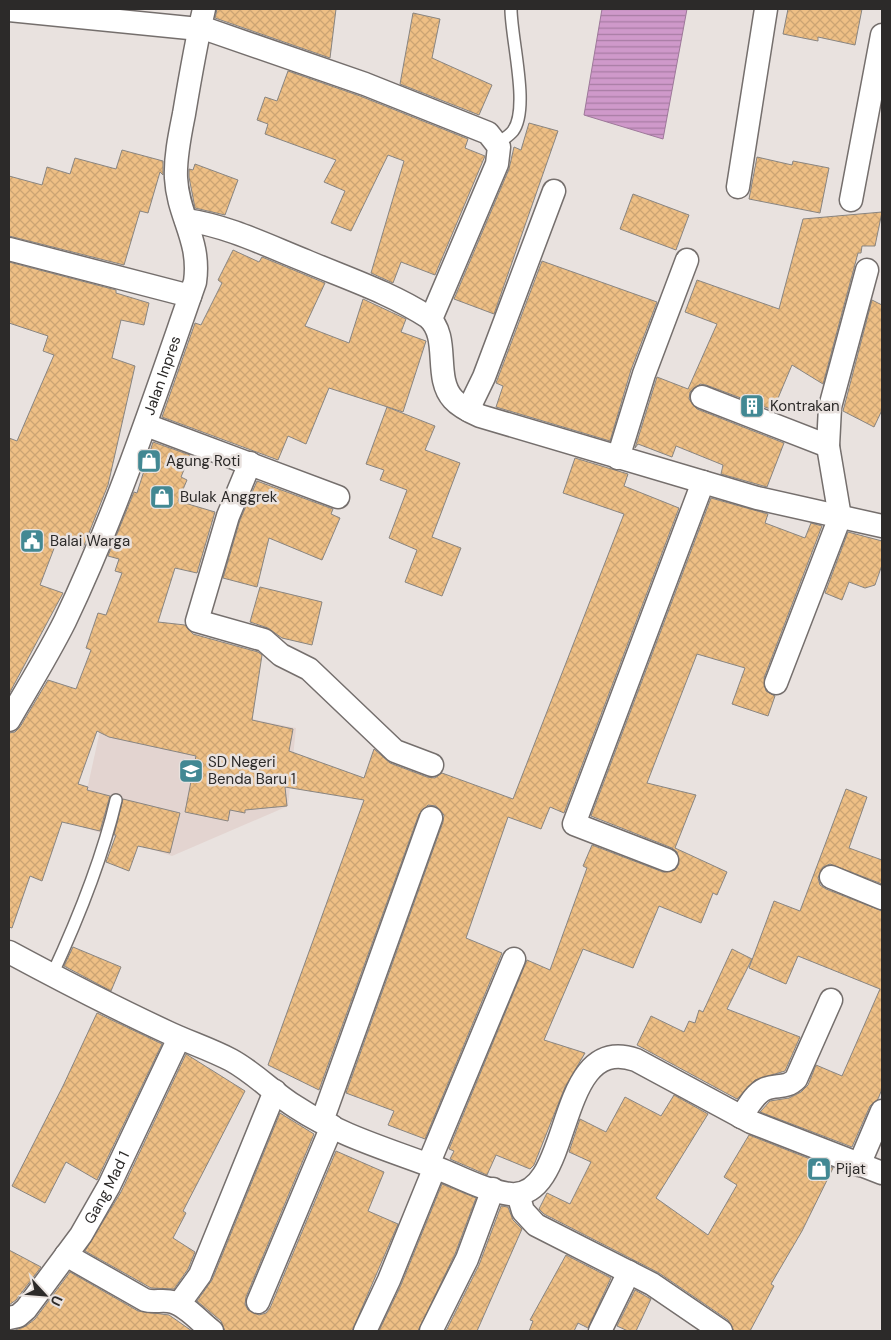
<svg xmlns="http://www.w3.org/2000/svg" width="891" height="1340" font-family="'DM Sans',sans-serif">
<defs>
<pattern id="water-rules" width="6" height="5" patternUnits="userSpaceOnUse" patternTransform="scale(1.25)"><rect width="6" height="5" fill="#cf99ca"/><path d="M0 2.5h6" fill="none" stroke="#a87da4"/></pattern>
<pattern id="building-cross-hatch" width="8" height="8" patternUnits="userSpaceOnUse" patternTransform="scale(1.25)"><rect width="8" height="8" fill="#eebf85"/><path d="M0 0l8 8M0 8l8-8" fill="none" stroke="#cca473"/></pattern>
</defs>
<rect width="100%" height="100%" fill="#e9e2df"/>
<path fill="#e3d4d0" d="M109,690L296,728L288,806L172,856L79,826Z"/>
<path fill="url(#water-rules)" stroke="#9e789a" d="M602,9H687L663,139L584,115Z"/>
<g fill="url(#building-cross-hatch)" stroke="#898581">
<path d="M217,9H336L330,58L215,18Z"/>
<path d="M788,9H862L855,45L818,37V41L783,34Z"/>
<path d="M413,13L440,19L432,58L492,85L479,115L400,84Z"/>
<path d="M288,71L360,96L468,139L465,148L485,156L435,275L401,262L393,283L371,273L404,161L388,155L351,231L331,223L345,191L324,182L336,160L265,134L268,124L257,120L265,97L277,101Z"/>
<path d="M529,123L558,131L494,314L454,299L509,169L514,147L521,150Z"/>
<path d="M122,150L163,161V175L160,172L148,213L140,211L124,265L9,236V176L42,185L47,167L70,174L75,158L116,169Z"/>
<path d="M757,157L792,165L793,161L829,168L820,213L749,199Z"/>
<path d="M195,164L238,180L225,215L195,208L189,177V169L193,170Z"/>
<path d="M633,194L689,215L676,250L620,229Z"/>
<path d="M882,212L875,246H862L861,253H858L823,384L792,365L773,410L706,385L700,384L690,392L689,399L697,409L784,443L767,487L721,474L723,465L676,446L672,457L638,444L635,448L657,377L688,389L717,324L685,312L697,280L779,309L803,219Z"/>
<path d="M233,250L259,262L262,257L325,283L305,326L349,343L363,299L406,319L401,332L426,341L403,412L329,388L306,444L288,436L278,460L162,417L195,323L201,325L222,283L218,280Z"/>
<path d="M542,261L657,302L631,370L610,441L496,407L503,386L496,383Z"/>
<path d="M9,262L116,290V293L149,303L144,325L121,320L112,358L135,366L108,485L83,548L58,538L40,585L63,593L9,694V438L17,441L54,355L43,351L48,336L9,323Z"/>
<path d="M872,300L882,305V410L874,427L843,411Z"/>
<path d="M387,407L435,426L425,450L460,463L432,537L461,548L442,596L405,582L417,550L389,538L407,490L380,480L384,470L366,464Z"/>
<path d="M153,442L190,455L181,477L187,480L178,501L215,512L197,573L175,568L158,622L185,625L193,634L258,652L262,655L252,720L293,729L289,751L364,778L374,749L390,763L427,777L435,778L442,773L513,799L624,514L563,493L575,458L628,474L624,486L679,508L564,813L550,807L541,829L508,817L466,938L502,953L425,1139L388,1125L394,1111L346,1093L443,822L444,815L436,806L428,805L419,814L319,1090L268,1065L364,800L285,787L287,806L245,810V813L230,810L228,821L185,812L196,756L109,737L97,731L78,784L88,787L87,790L110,796L100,831L62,822L42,881L30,876L12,928L9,927V733L15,732L20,727L48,680L76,689L91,650L86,648L98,613L106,615L122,573L115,571L119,559L108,556L134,492L137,493Z"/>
<path d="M257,481L333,509L331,514L340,518L322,560L269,538L257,587L223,578L240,520Z"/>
<path d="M711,498L768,514L765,523L805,538L811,523L822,526L764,678L766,691L775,696L768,716L732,704L745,668L697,654L647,783L696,795L675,848L727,872L717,895L713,893L701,923L659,906L633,968L583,949L544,1040L585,1053L565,1087L534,1165L530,1169L496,1155L487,1175L450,1159L454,1151L449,1149L527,960L550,970L587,868L583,866L592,845L663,872L675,870L679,864L677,852L672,848L591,816Z"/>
<path d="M848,532L882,541V565L875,585L865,588L849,582L842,600L825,593Z"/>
<path d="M260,587L322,602L312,645L282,638L268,628L250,622Z"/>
<path d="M846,789L867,797L849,848L882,860V884L830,864L823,867L818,878L820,885L826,889L882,911V1089L878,1099L870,1106L852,1147L760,1112L770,1101L789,1098L801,1092L808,1085L816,1065L842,1076L880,989L798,956L786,984L749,968L774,901L800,911Z"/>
<path d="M123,799L180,813L170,853L138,846L129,871L106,862L116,835H114Z"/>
<path d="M73,947L121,967L111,991L64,966Z"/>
<path d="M732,949L752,959L727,1009L800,1037L785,1071L755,1080L737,1099L637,1045L651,1016L684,1032L689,1021L695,1023L699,1010L703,1012Z"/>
<path d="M97,1013L162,1044L97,1180L66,1162L45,1203L12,1186L63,1086Z"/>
<path d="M186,1054L245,1091L183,1211L186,1213L173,1238L195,1252L188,1269L174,1289L151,1288L85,1251L121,1192Z"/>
<path d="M674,1095L708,1114L656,1198L708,1235L737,1185L724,1177L749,1135L833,1168L802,1231L771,1284L774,1286L750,1331H734L728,1320L659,1273L544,1214L539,1209L547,1193L570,1204L591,1162L569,1152L580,1119L606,1132L625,1097L661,1116Z"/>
<path d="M280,1113L314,1134L246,1297L245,1304L248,1310L259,1315L266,1313L270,1308L336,1151L384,1172L368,1211L398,1224L352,1331H225L221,1321L197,1301L212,1280Z"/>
<path d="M442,1184L476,1198L455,1254L418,1331H379L401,1285Z"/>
<path d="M501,1206L508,1207L513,1220L522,1229L477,1331H446L479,1265Z"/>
<path d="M9,1250L41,1267L16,1300L9,1305Z"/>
<path d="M566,1255L611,1278L588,1328L578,1323L574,1331H529L533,1321L530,1320Z"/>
<path d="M70,1272L138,1311L169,1315L192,1331H13L26,1326L35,1319Z"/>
<path d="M635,1290L651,1299L636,1331H628L617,1326Z"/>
</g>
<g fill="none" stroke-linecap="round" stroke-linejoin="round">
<defs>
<g id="service">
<path d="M498,143C502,140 509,136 513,131C530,108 511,39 511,9"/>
<path d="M52,975C78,919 102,860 116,800"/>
</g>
<g id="minor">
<path d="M9,10L209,30L365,84L488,133L499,147L497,164L431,319"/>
<path d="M738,187L766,9"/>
<path d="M851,200L882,35"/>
<path d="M186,220C228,226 266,245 306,261C346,278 391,293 428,317C451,337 433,377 453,399C460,407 471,412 480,416L757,498L882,526"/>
<path d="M9,249L190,296"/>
<path d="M702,397L828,446"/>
<path d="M468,410L484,377L554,191"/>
<path d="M146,425L338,497"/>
<path d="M618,458L644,374L687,260"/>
<path d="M250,463L228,516L197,621L264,640L281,655L309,669L395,751L432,765"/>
<path d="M776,683L840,517L828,446L830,407L867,270"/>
<path id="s1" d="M9,720C28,687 48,655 65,621C117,512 155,396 195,282C201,240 178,217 176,178C175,157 180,134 184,114C190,78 196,43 204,9"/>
<path d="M667,860L574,824L703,482"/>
<path d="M831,877L882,898"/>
<path d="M9,952C61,980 113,1007 167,1032C188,1042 210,1049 231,1060C255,1073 273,1093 296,1107C338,1135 390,1150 437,1168C460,1177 485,1191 510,1194C575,1201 553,1031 636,1060L751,1122L882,1173"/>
<path d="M741,1117C748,1107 754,1094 765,1089C777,1084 786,1089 796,1079L831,1000"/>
<path d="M322,1121L431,818"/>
<path d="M428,1165L514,959"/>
<path d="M859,1165L882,1111"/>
<path d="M518,1194L523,1211L536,1225L652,1284L721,1331"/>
<path d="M66,1255L145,1300C154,1303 163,1299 173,1302C187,1306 200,1322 212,1331"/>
<path d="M258,1302L332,1126"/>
<path d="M179,1304L200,1275L275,1091"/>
<path id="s2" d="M9,1318L18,1316L26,1309L81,1235L109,1186L179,1038"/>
<path d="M365,1331L389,1280L435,1167"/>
<path d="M431,1331L467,1259L493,1189"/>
<path d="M600,1331L629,1272"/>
</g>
</defs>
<use href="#service" stroke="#756f6d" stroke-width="14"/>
<use href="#minor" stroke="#756f6d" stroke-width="25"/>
<use href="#service" stroke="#fff" stroke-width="11"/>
<use href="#minor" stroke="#fff" stroke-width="22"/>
</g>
<defs>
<symbol id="building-square" viewBox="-11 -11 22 22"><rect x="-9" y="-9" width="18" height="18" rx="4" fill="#428893" stroke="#e9e2df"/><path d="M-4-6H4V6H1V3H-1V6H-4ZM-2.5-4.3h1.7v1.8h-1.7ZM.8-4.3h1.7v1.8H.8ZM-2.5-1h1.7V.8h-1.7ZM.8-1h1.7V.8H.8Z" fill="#fff"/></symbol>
<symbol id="shop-square" viewBox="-11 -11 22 22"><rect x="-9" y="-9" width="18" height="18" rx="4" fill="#428893" stroke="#e9e2df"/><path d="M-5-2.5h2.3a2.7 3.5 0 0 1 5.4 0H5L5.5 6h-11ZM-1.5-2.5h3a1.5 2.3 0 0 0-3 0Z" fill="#fff"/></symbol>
<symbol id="civic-square" viewBox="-11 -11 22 22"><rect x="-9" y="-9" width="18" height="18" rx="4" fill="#428893" stroke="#e9e2df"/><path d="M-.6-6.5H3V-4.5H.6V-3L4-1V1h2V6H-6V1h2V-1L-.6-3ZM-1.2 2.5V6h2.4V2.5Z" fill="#fff"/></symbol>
<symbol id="school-square" viewBox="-11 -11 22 22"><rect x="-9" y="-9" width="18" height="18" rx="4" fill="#428893" stroke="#e9e2df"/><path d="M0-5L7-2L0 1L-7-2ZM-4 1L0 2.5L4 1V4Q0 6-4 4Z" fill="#fff"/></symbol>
</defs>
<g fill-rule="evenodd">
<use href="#building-square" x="738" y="392" width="28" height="28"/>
<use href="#shop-square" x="135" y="447" width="28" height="28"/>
<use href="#shop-square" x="148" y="483" width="28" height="28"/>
<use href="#civic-square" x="18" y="527" width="28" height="28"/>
<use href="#school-square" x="177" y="757" width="28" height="28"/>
<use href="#shop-square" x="805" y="1155" width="28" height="28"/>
</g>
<g text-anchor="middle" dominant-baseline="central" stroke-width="5" stroke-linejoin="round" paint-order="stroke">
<g font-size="15" fill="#2c2a29" stroke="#e9e2df">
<text stroke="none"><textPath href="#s1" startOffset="378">Jalan Inpres</textPath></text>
<text stroke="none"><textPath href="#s2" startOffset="166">Gang Mad 1</textPath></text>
</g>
<g font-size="15" fill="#2c2a29" stroke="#e9e2df" text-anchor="start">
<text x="770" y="406">Kontrakan</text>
<text x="166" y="461">Agung Roti</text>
<text x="180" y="497">Bulak Anggrek</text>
<text x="50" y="541">Balai Warga</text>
<text x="208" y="762">SD Negeri<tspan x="208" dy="17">Benda Baru 1</tspan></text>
<text x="836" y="1169">Pijat</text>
</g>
</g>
<rect width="891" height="1340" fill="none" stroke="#2c2a29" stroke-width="20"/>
<g transform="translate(45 1295) rotate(116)" stroke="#e9e2df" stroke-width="4" paint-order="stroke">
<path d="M0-4L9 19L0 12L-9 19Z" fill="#2c2a29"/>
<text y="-8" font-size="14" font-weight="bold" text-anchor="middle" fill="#2c2a29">U</text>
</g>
</svg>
